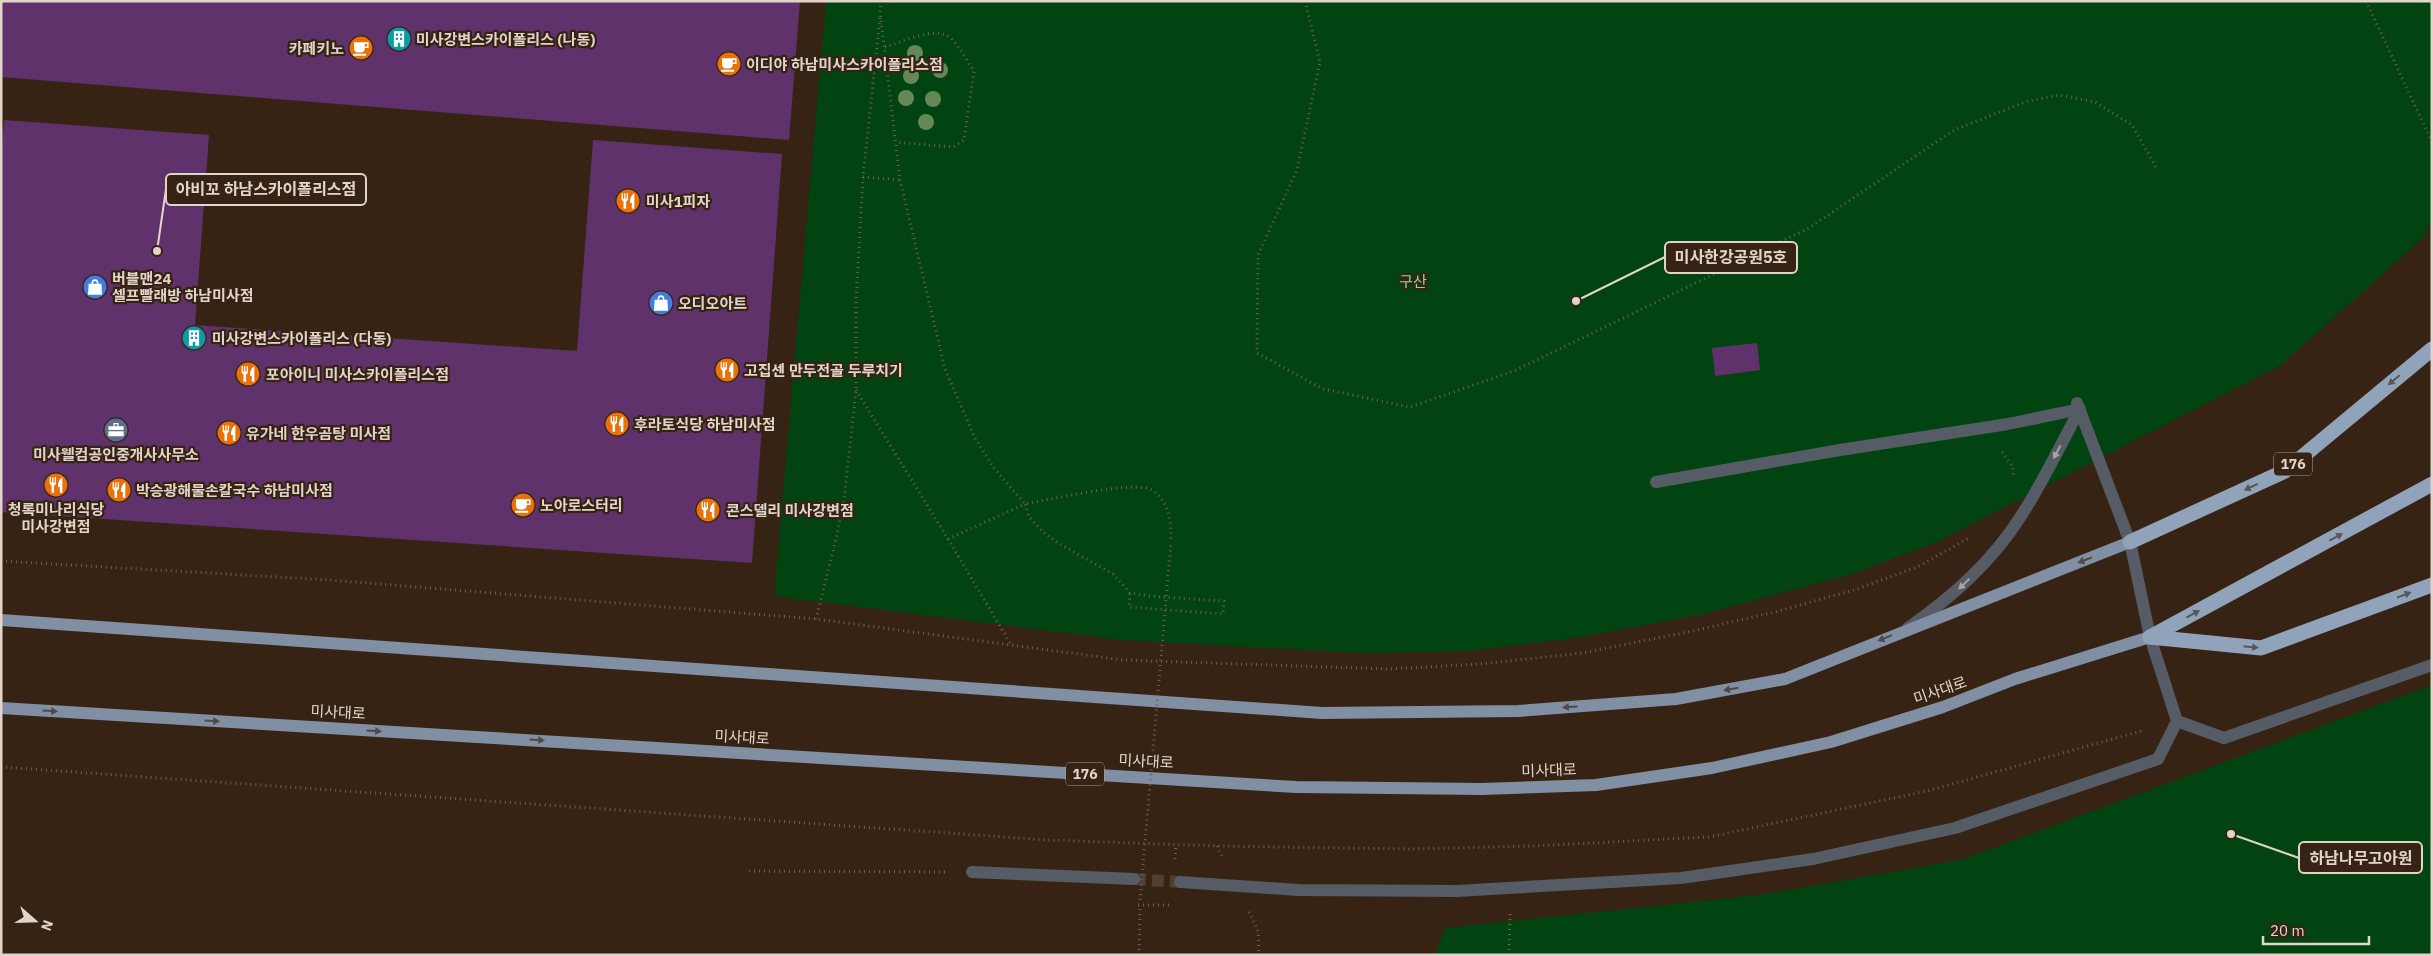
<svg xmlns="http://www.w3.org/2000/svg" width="2433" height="956" font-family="'IBM Plex Sans','Noto Sans KR',sans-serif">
<rect width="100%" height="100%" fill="#372313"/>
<g fill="#024411">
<path d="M826,1H2432V220L2424,237L2281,365L1939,541L1855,573L1704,614L1575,638L1467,651L1364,653L1123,640L774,596Z"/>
<path d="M2432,685V955H1435L1445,928L1759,895L1961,860Z"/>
</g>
<g fill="#5f326b">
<path d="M1,1H800L789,140L1,77Z"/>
<path d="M4,120L209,135L195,325L577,351L593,140L782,154L752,563L1,512V164Z"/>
<path d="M1757,343L1760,370L1715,376L1712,348Z"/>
</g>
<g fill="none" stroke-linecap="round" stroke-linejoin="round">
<path stroke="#503e2e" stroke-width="12" stroke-dasharray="12 6" stroke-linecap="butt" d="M1134,879L1180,882"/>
<g stroke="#705f51" stroke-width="3" stroke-dasharray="1 4" stroke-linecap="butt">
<path d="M881,1L880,11L900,180L945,369L975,438L993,467L1025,504C1048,500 1134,480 1152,490C1170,502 1171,523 1171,542"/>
<path d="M1305,1L1320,62L1297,170L1258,255L1257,353L1323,389L1410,407L1514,371L1809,228L1954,130L2028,101L2060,95L2095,102L2132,125L2157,169"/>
<path d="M2366,1L2432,142"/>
<path d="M885,47C903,42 936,24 952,39C960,48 967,61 974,71L964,140L953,147L896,142"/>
<path d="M863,177L900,180"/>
<path d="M856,390L948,539L1010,643"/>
<path d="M2002,452L2013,467L2014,478"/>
<path d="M948,539L1025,504L1029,517L1043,532L1058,543L1113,574L1130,593L1149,596L1224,601L1223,614L1129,607L1130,593"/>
<path d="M1,561L330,580L816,619L1123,660L1389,669L1480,664L1582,653L1693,631L1779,611L1857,589L1917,567L1971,537"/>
<path d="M816,619L836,539L844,499L850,446L856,390V302L863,177L880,17"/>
<path d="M1,767L1048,840L1217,846L1413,849L1532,846L1709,837L1927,791L2145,730"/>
<path d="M1217,846L1223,859"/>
<path d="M1175,859L1176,844"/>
<path d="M749,871L948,872"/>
<path d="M1138,905H1170"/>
<path d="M1249,912L1258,931L1259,955"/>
<path d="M1139,955L1140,905"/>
<path d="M1509,955L1510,914"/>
</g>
<g stroke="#555c66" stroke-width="12">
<path d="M1656,482L1840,450L2008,424L2080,409"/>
<path d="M1908,628C1952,597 1992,562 2021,516C2043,482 2061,444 2080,409"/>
<path d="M2177,721L2224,738L2432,665"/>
<path d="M972,872L1134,879"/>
<path d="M1180,882L1298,890L1457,891L1681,878L1813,859L1955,828L2158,759L2177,721L2150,637L2130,542L2077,403"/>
</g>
<g stroke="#808fa3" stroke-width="12">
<path d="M1,620L1322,713L1518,711L1676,699L1785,679L2130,542"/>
<path d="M1,708L1296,787L1482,789L1596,785L1712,768L1831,742L1943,707L2015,679L2150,637"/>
</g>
<g stroke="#91a3bb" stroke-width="15">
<path d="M2130,542L2285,471L2432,349"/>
<path d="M2150,637L2432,484"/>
<path d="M2150,637L2261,648L2432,585"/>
</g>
<path stroke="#705f51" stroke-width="3" stroke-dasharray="1 4" stroke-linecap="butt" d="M1140,900L1171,542"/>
</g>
<g fill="#648957">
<circle cx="915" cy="53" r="8"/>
<circle cx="940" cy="70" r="8"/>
<circle cx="911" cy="76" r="8"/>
<circle cx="906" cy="98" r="8"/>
<circle cx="933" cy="99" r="8"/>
<circle cx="926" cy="122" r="8"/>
</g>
<defs><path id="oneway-solid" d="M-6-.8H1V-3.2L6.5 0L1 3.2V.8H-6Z" transform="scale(1.25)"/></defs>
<g fill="#5b5656">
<use href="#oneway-solid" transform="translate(2394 380) rotate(140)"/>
<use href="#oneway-solid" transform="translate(2251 487) rotate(155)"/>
<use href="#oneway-solid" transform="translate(2336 537) rotate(-28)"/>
<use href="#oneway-solid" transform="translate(2404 595) rotate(-21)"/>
<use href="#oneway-solid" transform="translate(2193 614) rotate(-28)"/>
<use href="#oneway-solid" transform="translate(2251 647) rotate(6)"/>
</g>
<g fill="#a9a4a2">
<use href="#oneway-solid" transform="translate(2057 452) rotate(118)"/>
<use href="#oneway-solid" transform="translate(1964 584) rotate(136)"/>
</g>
<g fill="#514945">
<use href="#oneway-solid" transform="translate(2085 560) rotate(159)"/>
<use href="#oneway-solid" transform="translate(1885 638) rotate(158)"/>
<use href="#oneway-solid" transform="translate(1731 689) rotate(170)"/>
<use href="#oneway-solid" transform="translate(1570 707) rotate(176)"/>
<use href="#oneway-solid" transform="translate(50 711) rotate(3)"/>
<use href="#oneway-solid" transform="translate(212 721) rotate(3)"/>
<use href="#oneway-solid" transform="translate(374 731) rotate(3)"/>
<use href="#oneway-solid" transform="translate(537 740) rotate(3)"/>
</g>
<defs>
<symbol id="building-disc" viewBox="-11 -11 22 22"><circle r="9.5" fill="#0f9aa8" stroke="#372313"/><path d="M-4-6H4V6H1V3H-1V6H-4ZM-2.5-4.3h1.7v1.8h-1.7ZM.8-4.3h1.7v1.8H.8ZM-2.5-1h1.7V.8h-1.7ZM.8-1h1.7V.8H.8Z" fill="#fff"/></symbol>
<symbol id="cafe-disc" viewBox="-11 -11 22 22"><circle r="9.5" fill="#e8710a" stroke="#372313"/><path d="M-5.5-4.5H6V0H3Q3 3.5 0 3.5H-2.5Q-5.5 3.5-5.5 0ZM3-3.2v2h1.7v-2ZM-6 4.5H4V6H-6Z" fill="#fff"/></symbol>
<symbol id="restaurant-disc" viewBox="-11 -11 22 22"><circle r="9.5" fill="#e8710a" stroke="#372313"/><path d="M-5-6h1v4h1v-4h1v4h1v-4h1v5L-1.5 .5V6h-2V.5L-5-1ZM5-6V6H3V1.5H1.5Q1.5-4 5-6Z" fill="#fff"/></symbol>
<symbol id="shop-disc" viewBox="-11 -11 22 22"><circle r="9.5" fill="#3f7fe0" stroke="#372313"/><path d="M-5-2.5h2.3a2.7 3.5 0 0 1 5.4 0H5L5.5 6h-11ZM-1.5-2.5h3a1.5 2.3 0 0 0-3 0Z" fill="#fff"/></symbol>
<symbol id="office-disc" viewBox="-11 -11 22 22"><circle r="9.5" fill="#5c6f8a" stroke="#372313"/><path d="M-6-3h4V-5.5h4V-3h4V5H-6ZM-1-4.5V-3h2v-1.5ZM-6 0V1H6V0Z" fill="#fff"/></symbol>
</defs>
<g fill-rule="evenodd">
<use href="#building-disc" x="385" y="25" width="28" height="28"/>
<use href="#cafe-disc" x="347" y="34" width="28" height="28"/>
<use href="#cafe-disc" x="715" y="50" width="28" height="28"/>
<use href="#restaurant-disc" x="614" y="187" width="28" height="28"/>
<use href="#shop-disc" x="81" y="273" width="28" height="28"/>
<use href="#shop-disc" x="647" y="289" width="28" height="28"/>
<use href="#building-disc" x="180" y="324" width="28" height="28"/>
<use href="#restaurant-disc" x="713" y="356" width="28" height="28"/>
<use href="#restaurant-disc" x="234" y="360" width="28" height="28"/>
<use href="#restaurant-disc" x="603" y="410" width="28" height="28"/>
<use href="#office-disc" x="102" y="416" width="28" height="28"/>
<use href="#restaurant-disc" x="215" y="419" width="28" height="28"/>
<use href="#restaurant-disc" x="42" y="471" width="28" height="28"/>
<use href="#restaurant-disc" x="105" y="476" width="28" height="28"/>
<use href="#cafe-disc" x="509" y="491" width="28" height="28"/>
<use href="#restaurant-disc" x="694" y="496" width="28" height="28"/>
</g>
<g text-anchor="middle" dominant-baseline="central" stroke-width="4.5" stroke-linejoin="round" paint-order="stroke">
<g fill="#372313" stroke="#ae9f93" stroke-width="1">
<rect x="2274" y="452.5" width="38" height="23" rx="4"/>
<rect x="1066" y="762.5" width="38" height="23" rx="4"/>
</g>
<g font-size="14" font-weight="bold" fill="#e1d4ca">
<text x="2293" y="464">176</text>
<text x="1085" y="774">176</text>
</g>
<g font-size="15" font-weight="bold" fill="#e1d4ca" stroke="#372313" text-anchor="start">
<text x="416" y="39">미사강변스카이폴리스 (나동)</text>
<text x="344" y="48" text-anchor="end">카페키노</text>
<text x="746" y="64">이디야 하남미사스카이폴리스점</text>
<text x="646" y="201">미사1피자</text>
<text x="112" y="278">버블맨24<tspan x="112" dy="17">셀프빨래방 하남미사점</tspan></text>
<text x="678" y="303">오디오아트</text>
<text x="212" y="338">미사강변스카이폴리스 (다동)</text>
<text x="744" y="370">고집센 만두전골 두루치기</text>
<text x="266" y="374">포아이니 미사스카이폴리스점</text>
<text x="634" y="424">후라토식당 하남미사점</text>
<text x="246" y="433">유가네 한우곰탕 미사점</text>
<text x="116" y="454" text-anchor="middle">미사웰컴공인중개사사무소</text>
<text x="136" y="490">박승광해물손칼국수 하남미사점</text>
<text x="540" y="505">노아로스터리</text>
<text x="56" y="509" text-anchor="middle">청록미나리식당<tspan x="56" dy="17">미사강변점</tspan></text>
<text x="726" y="510">콘스델리 미사강변점</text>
</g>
<g font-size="15" fill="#88dc8e" stroke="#372313">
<text x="1413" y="281">구산</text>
</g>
<g font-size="15" fill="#e1d4ca" stroke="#372313">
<text transform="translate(1940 690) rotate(-19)">미사대로</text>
<text transform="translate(338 712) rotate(3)">미사대로</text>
<text transform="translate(742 737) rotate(3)">미사대로</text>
<text transform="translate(1146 761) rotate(3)">미사대로</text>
<text transform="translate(1549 770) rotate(-2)">미사대로</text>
</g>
</g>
<path fill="none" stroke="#e1d4ca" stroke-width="2" d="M157 251L166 189M1576 301L1665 257M2231 834L2299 858"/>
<g fill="#e1d4ca" stroke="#372313" stroke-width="2">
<circle cx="157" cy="251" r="5"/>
<circle cx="1576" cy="301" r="5"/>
<circle cx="2231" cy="834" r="5"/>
</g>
<g fill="#372313" stroke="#e1d4ca" stroke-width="2">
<rect x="166" y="174" width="200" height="31" rx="5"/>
<rect x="1665" y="242" width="132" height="31" rx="5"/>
<rect x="2299" y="842" width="123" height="31" rx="5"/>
</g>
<g font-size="16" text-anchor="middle" font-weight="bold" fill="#e1d4ca">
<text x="266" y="195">아비꼬 하남스카이폴리스점</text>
<text x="1731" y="263">미사한강공원5호</text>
<text x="2361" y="864">하남나무고아원</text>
</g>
<rect width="2433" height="956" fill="none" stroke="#e1d4ca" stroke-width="5"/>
<g transform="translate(35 921) rotate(110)" stroke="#372313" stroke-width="4" paint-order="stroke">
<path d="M0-4L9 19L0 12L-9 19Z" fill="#e1d4ca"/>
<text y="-8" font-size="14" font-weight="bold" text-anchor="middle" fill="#e1d4ca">N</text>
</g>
<path d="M2263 936v8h106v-8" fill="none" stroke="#e1d4ca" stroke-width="2.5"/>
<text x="2270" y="936" font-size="15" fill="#e1d4ca" stroke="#372313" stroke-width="4" paint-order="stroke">20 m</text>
</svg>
